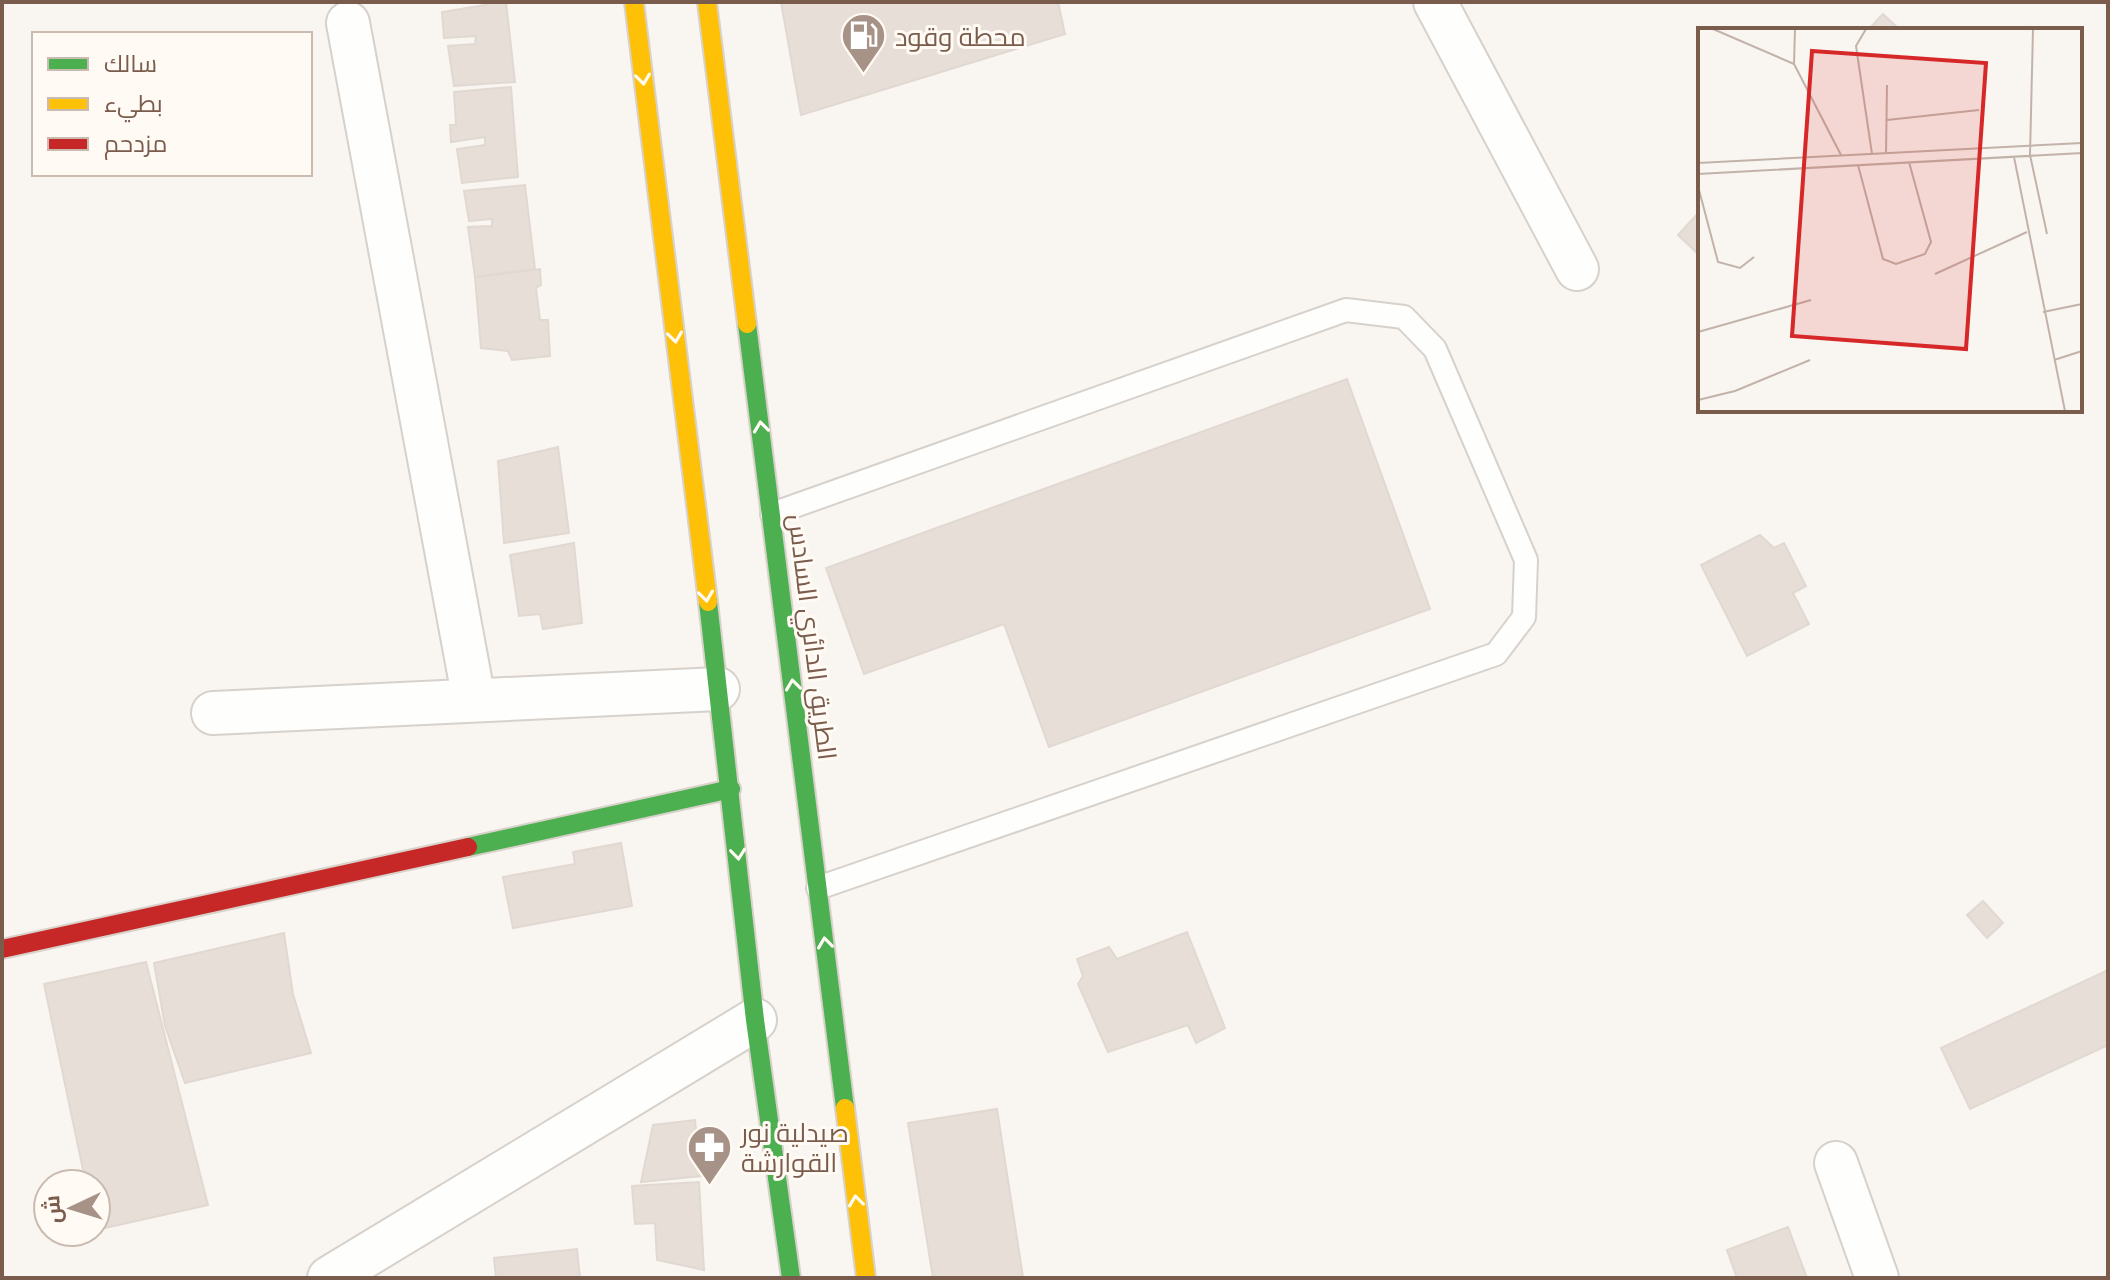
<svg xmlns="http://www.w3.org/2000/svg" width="2110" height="1280" font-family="'Public Sans',Cairo,sans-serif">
<rect width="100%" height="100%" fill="#f9f5f0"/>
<g fill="#e6ded7" stroke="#e2d8d2" stroke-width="2">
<path d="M489,2H506L515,82L454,86L448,46L475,44L476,36L444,38L442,12L485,5Z"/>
<path d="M781,2H1058L1065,34L801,115Z"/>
<path d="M1883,14L1900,30H1868Z"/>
<path d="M511,87L518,177L462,183L457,149L485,145V137L451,142L450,125H456L454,92Z"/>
<path d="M525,185L535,269L475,277L468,227L492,226V219L469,221L464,191Z"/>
<path d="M1700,211V256L1678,235Z"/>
<path d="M540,269L541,285L536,288L540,320H548L550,356L512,360L508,351L481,348L475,277Z"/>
<path d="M1347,379L1430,609L1049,747L1004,624L864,674L826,568Z"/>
<path d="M558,447L569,533L504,543L498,461Z"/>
<path d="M1760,535L1774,548L1784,543L1806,586L1793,593L1809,624L1747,656L1701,565Z"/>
<path d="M574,543L582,623L543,629L540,614L519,616L510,555Z"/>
<path d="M621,843L632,906L513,928L503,877L575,864L573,852Z"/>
<path d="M1983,901L2003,923L1987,938L1967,915Z"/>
<path d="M1187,932L1225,1028L1196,1043L1188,1025L1108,1052L1078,984L1083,976L1077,959L1109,947L1117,959Z"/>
<path d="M284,933L293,994L311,1053L185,1083L165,1026L154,963Z"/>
<path d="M146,962L208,1205L96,1230V1184H86L44,984Z"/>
<path d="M2108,970V1045L1970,1109L1941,1048Z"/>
<path d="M997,1109L1023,1277L933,1278L908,1123Z"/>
<path d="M695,1120L701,1176L641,1182L653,1125Z"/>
<path d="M699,1182L704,1270L657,1260L655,1223L635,1224L632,1186Z"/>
<path d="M1788,1227L1807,1278H1737L1727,1250Z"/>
<path d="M577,1249L580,1278H496L494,1258Z"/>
</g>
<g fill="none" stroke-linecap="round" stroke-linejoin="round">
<defs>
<path id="lane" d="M772,514L1346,310L1404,317L1435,349L1526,560L1524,617L1496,654L818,888"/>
<g id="street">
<path d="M1435,2L1577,269"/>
<path d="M348,23L474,700"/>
<path d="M213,713L718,689"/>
<path d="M1836,1163L1877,1278"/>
<path d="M329,1278L755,1020"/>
</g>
<g id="fast">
<path d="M747,324L845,1108"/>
<path d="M708,602L755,1020L791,1278"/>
<path d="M468,847L731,789"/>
</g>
<g id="slow">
<path d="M634,2L708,602"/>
<path d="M707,2L747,324"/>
<path d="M845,1108L866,1278"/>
</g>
<path id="jam" d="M2,949L468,847"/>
</defs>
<use href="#lane" stroke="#d7d1cb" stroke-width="26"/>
<use href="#street" stroke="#d7d1cb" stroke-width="46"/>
<use href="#fast" stroke="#d9d2cb" stroke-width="22"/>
<use href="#slow" stroke="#d9d2cb" stroke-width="22"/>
<use href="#jam" stroke="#d9d2cb" stroke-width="22"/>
<use href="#lane" stroke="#fefefd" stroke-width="22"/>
<use href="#street" stroke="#fefefd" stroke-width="42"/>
<use href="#fast" stroke="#4caf50" stroke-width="18"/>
<use href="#slow" stroke="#ffc107" stroke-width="18"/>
<use href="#jam" stroke="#c62828" stroke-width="18"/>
</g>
<defs><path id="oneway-chevron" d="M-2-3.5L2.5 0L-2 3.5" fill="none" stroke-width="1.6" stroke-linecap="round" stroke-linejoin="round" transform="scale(2)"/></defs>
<g stroke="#fffaf3">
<use href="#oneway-chevron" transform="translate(643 79) rotate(83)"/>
<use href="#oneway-chevron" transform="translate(675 337) rotate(83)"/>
<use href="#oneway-chevron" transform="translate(761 427) rotate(-97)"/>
<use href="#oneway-chevron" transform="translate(706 596) rotate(83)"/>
<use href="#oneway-chevron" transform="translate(793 685) rotate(-97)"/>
<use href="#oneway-chevron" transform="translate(738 854) rotate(84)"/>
<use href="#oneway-chevron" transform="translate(825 943) rotate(-97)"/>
<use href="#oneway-chevron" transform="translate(856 1201) rotate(-97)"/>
</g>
<defs>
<symbol id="fuel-pin" viewBox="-11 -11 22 30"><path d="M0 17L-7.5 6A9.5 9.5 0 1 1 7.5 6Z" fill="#a69286" stroke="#fffaf3"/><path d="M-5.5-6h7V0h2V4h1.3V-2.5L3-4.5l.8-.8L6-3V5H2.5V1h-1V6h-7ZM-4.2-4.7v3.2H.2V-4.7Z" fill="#fff"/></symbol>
<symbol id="pharmacy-pin" viewBox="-11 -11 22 30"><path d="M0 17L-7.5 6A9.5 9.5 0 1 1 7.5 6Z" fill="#a69286" stroke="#fffaf3"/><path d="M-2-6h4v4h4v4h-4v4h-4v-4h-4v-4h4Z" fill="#fff"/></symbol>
</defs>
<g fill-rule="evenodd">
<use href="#fuel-pin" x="838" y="10" width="51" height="69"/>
<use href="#pharmacy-pin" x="684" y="1122" width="51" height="69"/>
</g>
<g text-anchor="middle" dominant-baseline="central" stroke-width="6" stroke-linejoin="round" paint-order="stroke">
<g font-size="26" fill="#7a5c4d" stroke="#fffaf3" text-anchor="start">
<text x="895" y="36">محطة وقود</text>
<text x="741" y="1132">صيدلية نور<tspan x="741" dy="30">القوارشة</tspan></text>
</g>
<g font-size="26" fill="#7a5c4d" stroke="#fffaf3">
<text transform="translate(813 637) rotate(83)">الطريق الدائري السادس</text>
</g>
</g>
<g transform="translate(1698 28)">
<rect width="384" height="384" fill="#f9f5f0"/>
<path fill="none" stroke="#c2b3aa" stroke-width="2" d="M15,1L96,36M97,1L96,36L143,127M168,1L158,18L174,126M335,1L332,127L349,206M189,92L281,82M188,125L189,57M316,129L367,383M0,135L384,115M160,137L185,231L198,236L227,226L233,214L211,134M0,146L384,125M0,158L20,234L42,240L56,229M237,246L329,204M345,284L384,276M0,304L113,272M356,332L384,323M0,372L37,363L112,332"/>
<path fill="#d62828" fill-opacity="0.15" stroke="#d62828" stroke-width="4" d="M114,23L288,35L268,321L94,308Z"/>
<rect width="384" height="384" fill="none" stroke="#7a5c4d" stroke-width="4"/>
</g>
<rect width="2110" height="1280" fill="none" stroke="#7a5c4d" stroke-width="8"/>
<rect x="32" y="32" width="280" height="144" fill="#fffaf3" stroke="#cabbb1" stroke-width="2"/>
<rect x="48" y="58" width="40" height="12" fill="#4caf50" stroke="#cabbb1" stroke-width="2"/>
<text x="104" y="72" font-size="24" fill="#7a5c4d">سالك</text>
<rect x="48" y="98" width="40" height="12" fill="#ffc107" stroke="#cabbb1" stroke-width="2"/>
<text x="104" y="112" font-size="24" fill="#7a5c4d">بطيء</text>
<rect x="48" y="138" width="40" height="12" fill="#c62828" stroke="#cabbb1" stroke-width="2"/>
<text x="104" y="152" font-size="24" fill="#7a5c4d">مزدحم</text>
<g transform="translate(72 1208) rotate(266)"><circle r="38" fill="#fffaf3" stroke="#cabbb1" stroke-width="2"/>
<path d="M0-6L14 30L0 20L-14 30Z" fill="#a69286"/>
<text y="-12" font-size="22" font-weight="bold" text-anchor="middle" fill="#7a5c4d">ش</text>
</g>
</svg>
